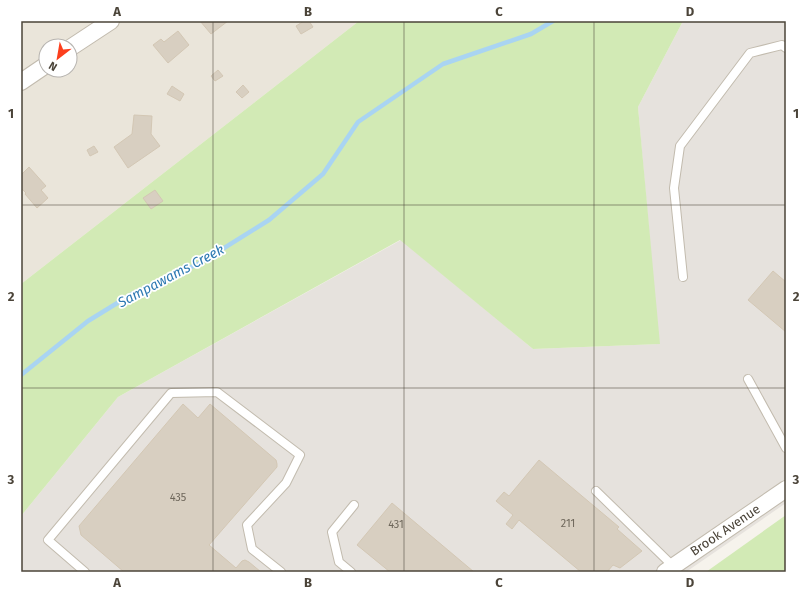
<svg xmlns="http://www.w3.org/2000/svg" width="807" height="593" font-family="'Fira Sans',sans-serif">
<rect width="100%" height="100%" fill="#f6f3ec"/>
<path fill="#eae5da" fill-rule="evenodd" d="M21,21H359L21,284ZM46,46H70V70H46Z"/>
<path fill="#e6e2dd" d="M683,21H786V503L686,572H21V516L118,397L401,240L533,349L659,344L638,107Z"/>
<g fill="#d2eab5">
<path d="M359,21H683L638,107L660,344L533,349L400,240L118,397L21,516V284Z"/>
<path d="M786,515V572H706Z"/>
</g>
<g fill="none" stroke-linecap="round" stroke-linejoin="round">
<path stroke="#a9d4f2" stroke-width="4.5" d="M21,375L88,321L132,294L200,263L269,220L323,174L358,122L443,64L531,34L553,21"/>
</g>
<g fill="#d8cfc1" stroke="#d3c7b4">
<path d="M200,21H228L211,34Z"/>
<path d="M304,21H309L313,27L301,34L296,26Z"/>
<path d="M178,31L189,45L168,63L153,45L161,39L164,42Z"/>
<path d="M218,70L223,76L215,81L211,76Z"/>
<path d="M243,85L249,92L242,98L236,92Z"/>
<path d="M172,86L184,94L180,101L167,94Z"/>
<path d="M134,115L152,116L151,134L160,146L128,168L114,147L132,134Z"/>
<path d="M94,146L98,152L90,156L87,150Z"/>
<path d="M29,167L46,186L41,190L48,198L37,208L25,194L26,193L21,188V175Z"/>
<path d="M155,190L163,201L151,209L143,198Z"/>
<path d="M773,271L786,282V332L748,300Z"/>
<path d="M183,404L198,418L210,404L276,460L277,464V467L209,545L236,568L242,561L245,560L249,562L261,572H124L81,535L79,526Z"/>
<path d="M539,460L619,527L617,529L642,551L620,568L613,565L607,572H581L519,520L512,529L506,524L513,515L496,501L504,492L509,496Z"/>
<path d="M392,503L474,572H390L357,545Z"/>
</g>
<g fill="none" stroke-linecap="round" stroke-linejoin="round">
<defs>
<g id="lane">
<path d="M683,277L674,188L680,146L750,53L782,45L786,48"/>
<path d="M748,379L786,448"/>
<path d="M596,491L673,566"/>
<path d="M85,572L48,540L171,393L217,392L300,455L286,483L247,525L252,549L281,572"/>
<path d="M351,572L339,562L332,532L354,505"/>
</g>
<g id="street">
<path d="M70,48L111,21"/>
<path d="M21,82L46,65"/>
<path d="M665,572L786,489"/>
</g>
</defs>
<use href="#lane" stroke="#c2bbae" stroke-width="10"/>
<use href="#street" stroke="#c2bbae" stroke-width="18"/>
<use href="#lane" stroke="#fff" stroke-width="8"/>
<use href="#street" stroke="#fff" stroke-width="16"/>
</g>
<path fill="none" stroke="#4b4439" stroke-width="1" stroke-opacity="0.55" d="M213,21V572M404,21V572M594,21V572M21,205H786M21,388H786"/>
<g text-anchor="middle" dominant-baseline="central" stroke-width="3.5" stroke-linejoin="round" paint-order="stroke">
<g font-size="11" fill="#6e675b">
<text x="178" y="497">435</text>
<text x="568" y="523">211</text>
<text x="396" y="524">431</text>
</g>
<g font-size="13" fill="#4b4439" stroke="#fff">
<text transform="translate(725 530) rotate(-34)">Brook Avenue</text>
</g>
<g font-size="14" font-style="italic" fill="#2e7ab2" stroke="#fff">
<text transform="translate(171 276) rotate(-28)">Sampawams Creek</text>
</g>
</g>
<rect width="807" height="593" fill="none" stroke="#ffffff" stroke-width="44"/>
<g transform="translate(58 58) rotate(211)"><circle r="19" fill="#ffffff" stroke="#b7b4b0"/>
<path d="M0-3L7 15L0 10L-7 15Z" fill="#fc3f1d"/>
<text y="-6" font-size="11" font-weight="bold" text-anchor="middle" fill="#4b4439">N</text>
</g>
<rect x="22" y="22" width="763" height="549" fill="none" stroke="#4b4439" stroke-width="1.5"/>
<g font-size="13" text-anchor="middle" font-weight="bold" fill="#4b4439">
<text x="117" y="16">A</text>
<text x="308" y="16">B</text>
<text x="499" y="16">C</text>
<text x="690" y="16">D</text>
<text x="11" y="118">1</text>
<text x="796" y="118">1</text>
<text x="11" y="301">2</text>
<text x="796" y="301">2</text>
<text x="11" y="484">3</text>
<text x="796" y="484">3</text>
<text x="117" y="587">A</text>
<text x="308" y="587">B</text>
<text x="499" y="587">C</text>
<text x="690" y="587">D</text>
</g>
</svg>
